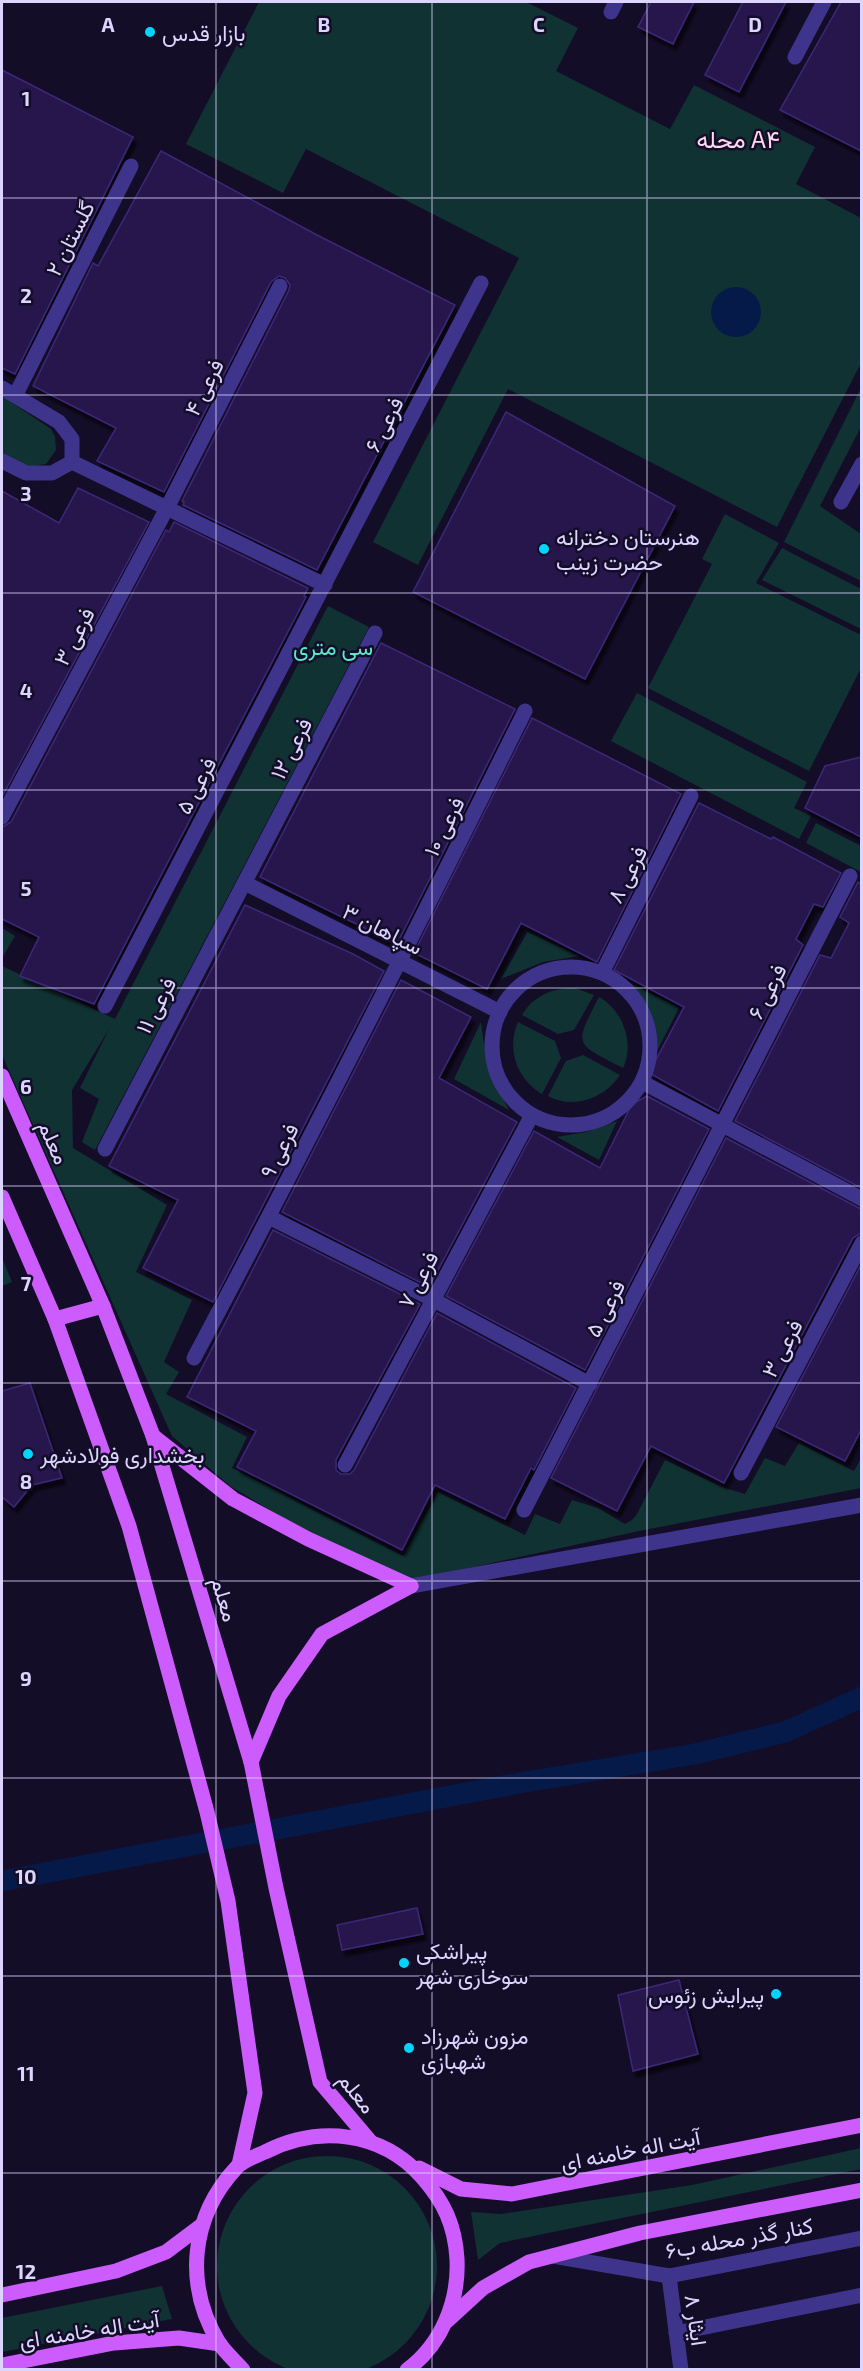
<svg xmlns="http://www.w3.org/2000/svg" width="863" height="2371" font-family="'Exo 2',Vazirmatn,sans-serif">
<defs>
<filter id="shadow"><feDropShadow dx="3.5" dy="6" stdDeviation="1.5" flood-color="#0009"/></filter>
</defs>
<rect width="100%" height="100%" fill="#140d28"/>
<g fill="#103233">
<path d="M259,2H526L578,28L556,71L670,129L694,85L815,147L796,184L861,218V363L777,527L508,389L418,565L373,542L519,258L306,149L283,193L186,144Z"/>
<path d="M861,388V427L820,506L861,534V581L784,542Z"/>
<path d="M2,396L51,429L55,437L56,450L46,464L27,467L2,454Z"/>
<path d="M725,514L779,543L756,583L861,635V668L809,771L648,688L712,564L702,559Z"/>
<path d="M782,548L861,589V629L762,580Z"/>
<path d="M328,606L369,627L95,1150L82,1142L99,1099L80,1088L109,1029L72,1090L73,1148L167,1205L136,1272L192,1300L164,1362L179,1372L166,1394L247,1437L232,1468L403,1556L438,1492L525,1535L535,1514L560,1524L572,1500L598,1508L625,1524L632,1520L637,1514L665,1460L722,1487L745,1494L765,1458L785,1466L799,1443L854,1471L861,1458V1488L639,1531L414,1580L300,1528L230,1486L172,1436L2,1055V966L115,1019Z"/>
<path d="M637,693L807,782L794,808L811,816L799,839L611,741Z"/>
<path d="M816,823L861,846V872L806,843Z"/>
<path d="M2,928L15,936L2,958Z"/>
<path d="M528,931V932L579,956L543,962L501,979Z"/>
<path d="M630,983L679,1008L657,1051C654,1025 644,1005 630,983Z"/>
<path d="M575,988L594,995L574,1030L558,1034L522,1015C534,995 553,988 575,988Z"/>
<path d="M599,997C623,1010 635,1044 623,1068C575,1043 573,1047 599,997Z"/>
<path d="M481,1022C485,1057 492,1079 509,1110L454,1079Z"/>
<path d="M518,1022L555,1041L561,1058L542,1094C517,1079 506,1049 518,1022Z"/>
<path d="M583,1055L620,1075C605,1098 573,1110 548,1096L566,1061Z"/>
<path d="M617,1121L599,1160L557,1137L586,1132Z"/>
<path d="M2,1258L12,1282L2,1286Z"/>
<path d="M861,2148V2169L500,2243L478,2260L471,2212L501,2214L692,2185Z"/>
<circle cx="327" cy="2266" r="110"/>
<path d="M162,2286L172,2319L2,2352V2318Z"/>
</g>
<circle fill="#061a49" cx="736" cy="312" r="25"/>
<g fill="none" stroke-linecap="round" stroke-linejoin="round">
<path stroke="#061a49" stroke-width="21" d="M2,1881L519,1783L695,1754L785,1732L862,1697"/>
</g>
<g fill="#26184b" stroke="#3d2879" stroke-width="1.5" filter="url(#shadow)">
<path d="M651,2H694L673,44L638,27Z"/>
<path d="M743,2H786L739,92L705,75Z"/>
<path d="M841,2H861V151L780,110Z"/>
<path d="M2,70L133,137L15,374L2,368Z"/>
<path d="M161,151L317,235L455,305L317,570L183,505L184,502L182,501L289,290L290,285L285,278L279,276L271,282L164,492L97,461L116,428L33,386L93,263L98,266Z"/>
<path d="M506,412L675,506L585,679L413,592Z"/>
<path d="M78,488L149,522L2,797V491L59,523Z"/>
<path d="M174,522L308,588L304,596L306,597L94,1004L20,976L39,937L2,919V827L11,822L166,530L169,532Z"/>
<path d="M381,643L515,709L397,944L260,877Z"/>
<path d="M532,718L681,794L597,962L521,923L487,989L414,953Z"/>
<path d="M861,757V837L805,808L825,766Z"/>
<path d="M699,803L771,839L773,837L841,873L823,907L814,904L796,939L803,945L718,1111L649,1073L684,1007L614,970Z"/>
<path d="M858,882L861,884V1188L735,1121L820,955L831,958L849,923L840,917Z"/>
<path d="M245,905L353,954L384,971L213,1302L143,1268L178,1200L109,1166Z"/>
<path d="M401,980L471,1017L439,1078L517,1122L429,1287L282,1212Z"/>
<path d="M647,1096L709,1129L585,1370L446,1296L534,1131L600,1168L632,1104Z"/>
<path d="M726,1138L861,1209V1233L853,1238L724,1483L651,1446L617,1511L551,1478Z"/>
<path d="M273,1230L420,1304L336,1460V1470L341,1474H350L354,1470L437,1313L576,1388L534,1470L531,1468L505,1519L435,1485L402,1550L237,1467L256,1431L187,1397Z"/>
<path d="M861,1265V1430L845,1461L776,1427Z"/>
<path d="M30,1383L62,1478L32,1485L14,1507L2,1497V1391Z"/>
<path d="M417,1908L423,1934L342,1950L337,1925Z"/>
<path d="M679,1980L698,2054L633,2071L618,1995Z"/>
</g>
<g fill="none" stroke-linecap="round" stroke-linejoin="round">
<g stroke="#3e348b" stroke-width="15">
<path d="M611,12L616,2"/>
<path d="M795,57L824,2"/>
<path d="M2,388L59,422L72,439V462L52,473H26L2,461"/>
<path d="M16,394L131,166"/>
<path d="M72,462L325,585"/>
<path d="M841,502L862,464"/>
<path d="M2,817L167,508L280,286"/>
<path d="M245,883L500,1012"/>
<circle cx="571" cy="1046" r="79"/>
<path d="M602,973L691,796"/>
<path d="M105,1006L481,283"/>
<path d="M642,1082L862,1199"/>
<path d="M105,1149L375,633"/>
<path d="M269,1217L432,1299L590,1384"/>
<path d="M194,1358C308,1144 417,928 525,711"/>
<path d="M345,1465L532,1115"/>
<path d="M741,1473L862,1243"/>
<path d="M524,1510L850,876"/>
<path d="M411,1586L862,1505"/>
<path d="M553,2256L669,2276L862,2238"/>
<path d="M669,2276L681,2370"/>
<path d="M676,2333L862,2295"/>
</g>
<g stroke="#cd5cff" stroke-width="15">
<path d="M2,1076L103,1306L153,1436L251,1762L276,1888L320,2082L370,2141"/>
<path d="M2,1197L55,1319L129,1526L207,1812L228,1901L255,2093L239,2165"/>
<path d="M55,1319L103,1306"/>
<path d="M153,1436L233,1499L308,1539L411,1586"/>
<path d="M251,1762L279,1696L322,1634L411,1586"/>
<path d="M419,2168L461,2189L512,2194L862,2125"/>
<path d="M2,2295L116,2271L166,2252L202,2225"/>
<path d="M447,2321L483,2288L529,2262L640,2233L862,2190"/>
<path d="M2,2365L114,2343L179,2338L220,2344"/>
<path d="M243,2370C235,2361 225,2352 219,2343C184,2285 190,2217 237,2167C244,2160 256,2156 265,2152C318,2125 381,2131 422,2177C444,2202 455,2225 457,2259C459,2301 442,2344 407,2370"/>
</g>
</g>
<path fill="none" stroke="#dcd5ff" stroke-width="1.5" stroke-opacity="0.55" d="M216,2V2370M432,2V2370M647,2V2370M2,198H862M2,395H862M2,593H862M2,790H862M2,988H862M2,1186H862M2,1383H862M2,1581H862M2,1778H862M2,1976H862M2,2173H862"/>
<g fill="#01d5ff" stroke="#140d28" stroke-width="2">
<circle cx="150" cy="32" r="6"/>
<circle cx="544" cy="549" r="6"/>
<circle cx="28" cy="1454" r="6"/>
<circle cx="404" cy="1963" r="6"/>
<circle cx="776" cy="1994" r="6"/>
<circle cx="409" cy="2048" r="6"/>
</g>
<g text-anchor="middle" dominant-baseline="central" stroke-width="5" stroke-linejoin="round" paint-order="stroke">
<g font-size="22" fill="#dcd5ff" stroke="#140d28" text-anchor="start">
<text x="162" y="32">بازار قدس</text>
<text x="556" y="536">هنرستان دخترانه<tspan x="556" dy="25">حضرت زینب</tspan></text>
<text x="40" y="1454">بخشداری فولادشهر</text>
<text x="416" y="1950">پیراشکی<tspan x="416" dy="25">سوخاری شهر</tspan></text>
<text x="764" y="1994" text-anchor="end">پیرایش زئوس</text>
<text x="421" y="2035">مزون شهرزاد<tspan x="421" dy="25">شهبازی</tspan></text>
</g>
<g font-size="22" fill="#dcd5ff" stroke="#140d28">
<text transform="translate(69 238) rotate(-63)">گلستان ۲</text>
<text transform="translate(203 387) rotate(-63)">فرعی ۴</text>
<text transform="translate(383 424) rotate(-63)">فرعی ۶</text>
<text transform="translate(73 636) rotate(-62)">فرعی ۳</text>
<text transform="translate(290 748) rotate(-63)">فرعی ۱۲</text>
<text transform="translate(195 785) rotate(-62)">فرعی ۵</text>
<text transform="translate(443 826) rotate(-63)">فرعی ۱۰</text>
<text transform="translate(626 874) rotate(-63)">فرعی ۸</text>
<text transform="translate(383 928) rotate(27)">سپاهان ۳</text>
<text transform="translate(766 991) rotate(-63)">فرعی ۶</text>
<text transform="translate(155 1005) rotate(-62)">فرعی ۱۱</text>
<text transform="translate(55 1142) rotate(66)">معلم</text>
<text transform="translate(278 1150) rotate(-63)">فرعی ۹</text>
<text transform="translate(417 1279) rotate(-62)">فرعی ۷</text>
<text transform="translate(604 1308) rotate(-63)">فرعی ۵</text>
<text transform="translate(781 1348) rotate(-62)">فرعی ۳</text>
<text transform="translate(226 1599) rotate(73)">معلم</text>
<text transform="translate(358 2092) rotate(51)">معلم</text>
<text transform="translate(630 2149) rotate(-11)">آیت اله خامنه ای</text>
<text transform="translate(739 2237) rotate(-10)">کنار گذر محله ب۶</text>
<text transform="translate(697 2320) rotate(82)">ایثار ۸</text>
<text transform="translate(89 2329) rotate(-9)">آیت اله خامنه ای</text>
</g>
<g font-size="22" fill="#56eacf" stroke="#140d28">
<text x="333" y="646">سی متری</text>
</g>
<g font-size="24" fill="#ffd7ee" stroke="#140d28">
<text x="738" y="138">محله A۴</text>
</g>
</g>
<g font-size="20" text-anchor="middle" font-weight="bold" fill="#dcd5ff" stroke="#140d28" stroke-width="5" stroke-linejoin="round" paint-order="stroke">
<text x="108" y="32">A</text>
<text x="324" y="32">B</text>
<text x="539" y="32">C</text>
<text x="755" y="32">D</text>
<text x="26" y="106">1</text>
<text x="26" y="303">2</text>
<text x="26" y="501">3</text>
<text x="26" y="698">4</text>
<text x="26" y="896">5</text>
<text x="26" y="1094">6</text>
<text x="26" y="1291">7</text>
<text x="26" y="1489">8</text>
<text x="26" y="1686">9</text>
<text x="26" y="1884">10</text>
<text x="26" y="2081">11</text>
<text x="26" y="2279">12</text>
</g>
<rect width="863" height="2371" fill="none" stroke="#dcd5ff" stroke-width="6"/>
</svg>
